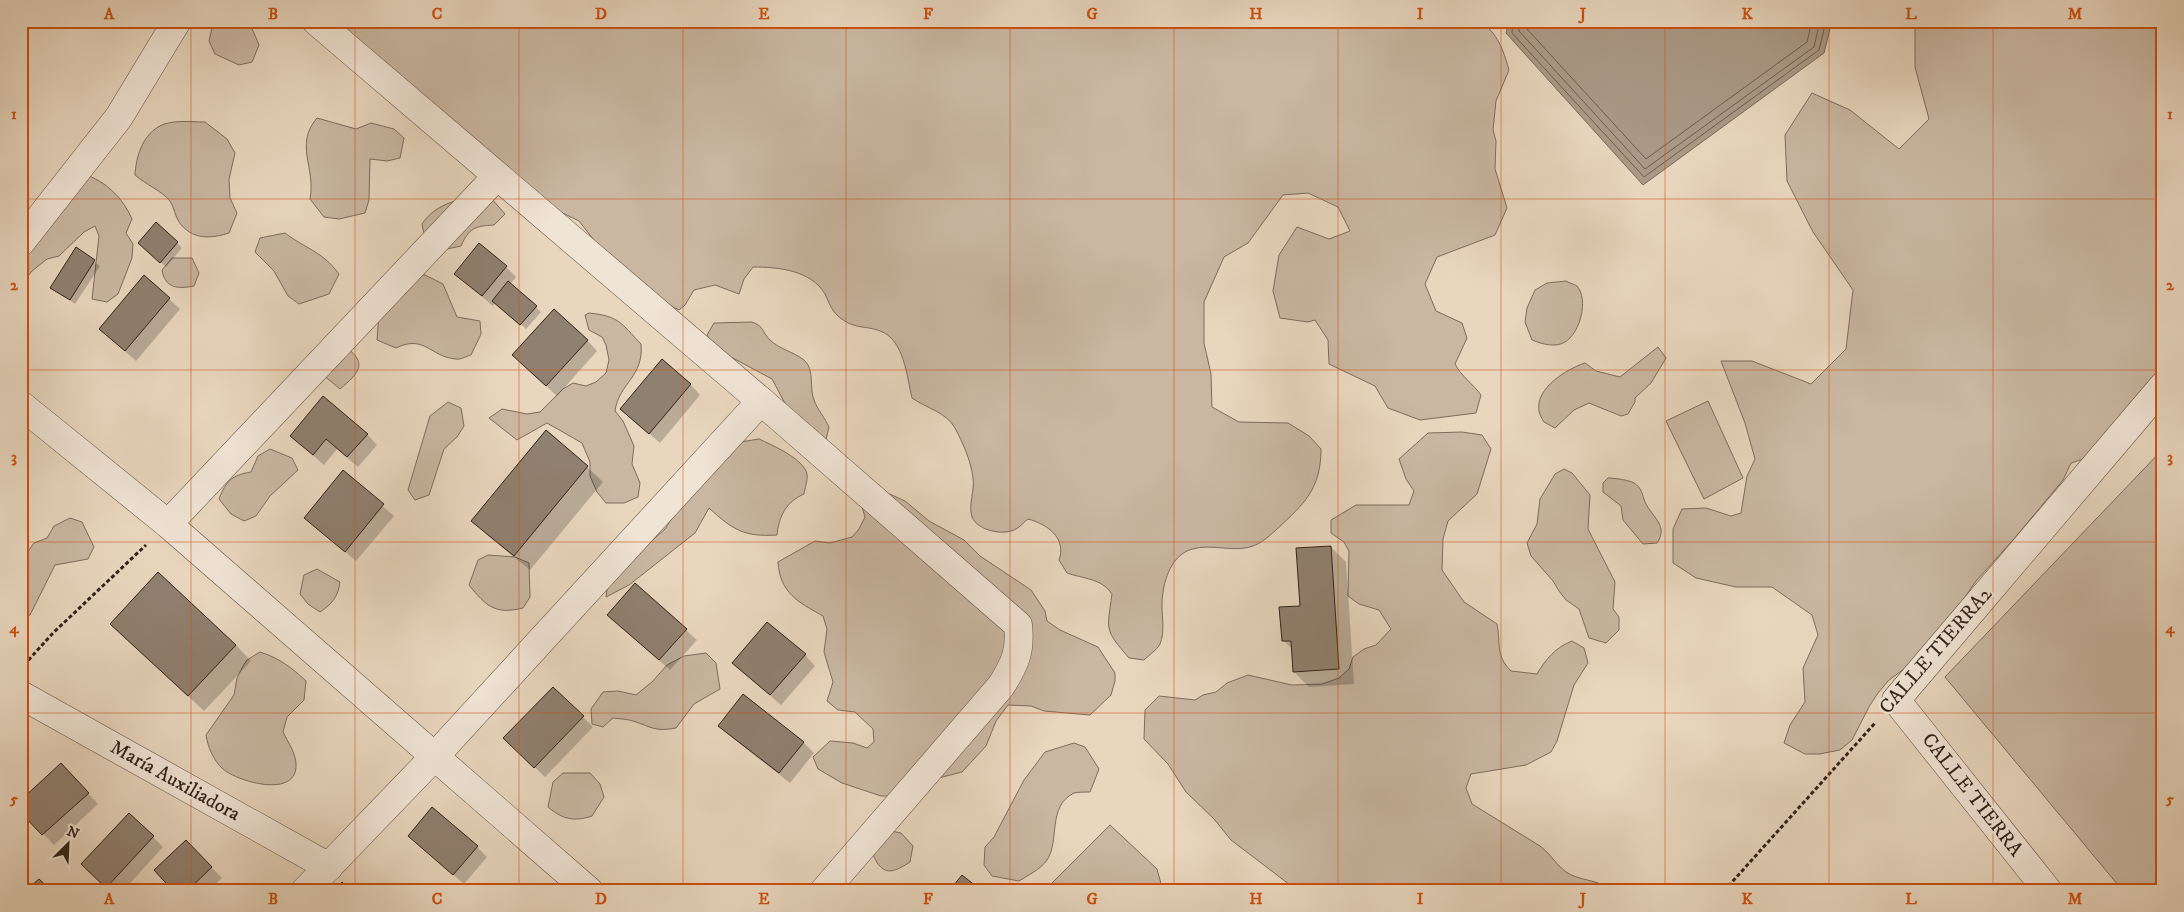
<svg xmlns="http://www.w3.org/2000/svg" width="2184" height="912" font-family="'IM FELL DW Pica',serif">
<rect width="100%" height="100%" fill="#e8d6be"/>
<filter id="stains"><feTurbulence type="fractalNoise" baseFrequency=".004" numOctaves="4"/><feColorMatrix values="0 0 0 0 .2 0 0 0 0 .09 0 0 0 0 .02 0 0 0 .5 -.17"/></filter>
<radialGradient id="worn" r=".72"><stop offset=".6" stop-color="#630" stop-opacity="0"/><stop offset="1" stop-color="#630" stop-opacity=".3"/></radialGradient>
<g fill="#c9b7a2" stroke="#7d6c5e">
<path d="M221,21C250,21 248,18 259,45L252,62L239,65L215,54L209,41L212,28Z"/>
<path d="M325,21H1480C1498,34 1503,49 1509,70L1496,101L1493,130L1496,141L1495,169L1507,208L1495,235L1437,257L1425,284L1436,311L1462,323L1467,338L1455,364C1461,376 1473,384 1481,395L1476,413L1420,420L1388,408L1375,386L1329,364L1328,340L1315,320L1308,322L1280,318L1273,291L1279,255L1297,227L1329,239L1350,231L1338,207L1308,193L1283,195L1248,243L1224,257L1204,302V343L1211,374L1212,407L1239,422L1288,423L1309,436L1321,449C1321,489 1304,504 1277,529C1267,538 1259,546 1245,548C1226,551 1204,542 1185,552C1168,562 1162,587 1162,606C1162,618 1165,632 1160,644C1157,650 1149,655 1144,660L1129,658C1104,629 1107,631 1112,594C1101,578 1084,579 1067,573L1059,560C1067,538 1047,524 1028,519C1024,522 1020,527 1016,529C1004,536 978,531 972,517C968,505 975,490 973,478C971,461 963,443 955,428C946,412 926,408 912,398C907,377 904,339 880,331C865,325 854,330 838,316C831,310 829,302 825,294C811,270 778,267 753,267L744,279L739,294L715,285L694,290L685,305L679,310L629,285L579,221L530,197Z"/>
<path d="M1915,21H2163V363L2119,432L2096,455L2071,463L2063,480L2013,540L1976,581L1958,607L1909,665L1888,681L1878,693L1870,705L1852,740L1840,750L1819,754H1805L1784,743L1790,725L1805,702L1803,668L1818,635L1812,615L1772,587H1736L1696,578L1673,563V529L1682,509L1706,508L1731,516L1741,513L1747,476L1755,459L1745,423L1721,361H1752L1811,384L1846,349L1853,290L1813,232L1787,181L1785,135L1812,93L1850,110L1899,149L1929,119L1915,67Z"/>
<path d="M317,118L356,129L371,123L394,129L404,138L400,158L387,161L370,159L369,200L365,213L339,219L324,217L310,199C316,167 294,145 317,118Z"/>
<path d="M205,122L227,139L235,153L229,179L230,198L237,213L229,233C210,239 192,240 179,222C175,216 174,207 170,201C162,191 145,184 135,175C136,157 142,137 158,127C170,119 192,122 205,122Z"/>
<path d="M82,173C105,181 122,196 132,219L126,233L133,244L132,258L118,294L107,302L92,299L99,236L95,226L84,232L59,256L47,259L32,271L21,285V238Z"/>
<path d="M477,194L491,198L505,214L494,225C475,226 469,228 461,246L438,251L426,244L422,224C435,204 456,201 477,194Z"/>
<path d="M285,233C306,249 322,251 339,274L329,294L299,304L288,296L274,271L255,252L260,238Z"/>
<path d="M172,258H192L199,273L194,286C179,289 165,289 162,270Z"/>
<path d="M399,273L425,275L443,284L457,317L480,321L481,334L471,355C467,356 460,360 456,359C430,357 425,334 396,348L377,340L379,313Z"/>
<path d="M1566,281C1569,283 1574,284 1577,286C1589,300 1580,333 1565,342C1555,348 1542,344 1532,340L1525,322L1527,308L1535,290L1547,283Z"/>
<path d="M589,313C619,316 621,323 641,344C644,377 619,383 615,411L623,421L634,446L632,464L640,483L638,497L624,503H606L597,492L590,476V462L582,443L547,423L517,440L489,418L502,409L527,414L540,412L563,389L573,383L586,386L596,382L606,373L609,360L606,345L602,337L589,330L585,315Z"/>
<path d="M752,322C765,327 761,331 770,340C779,349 794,352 804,360C815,369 809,388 814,400C817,409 825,418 829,427L825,444L796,424L772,379L714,348L707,335L714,323Z"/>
<path d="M344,346C369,363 359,373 340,389L322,374Z"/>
<path d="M1658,347L1666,358L1651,383L1635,398V402L1628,414L1621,416L1589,403L1574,410L1555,428L1544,422C1542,419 1540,415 1539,411C1535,388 1567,369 1585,363L1596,371L1620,377Z"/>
<path d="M1708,401L1743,478L1704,499L1666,421Z"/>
<path d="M448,402L461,408L464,426L457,437L444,449L429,495L415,500L408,490L430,416Z"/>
<path d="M1462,432L1482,435L1491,449L1477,494L1448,521L1443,539L1442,570L1464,602L1497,624C1501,644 1495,655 1511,671L1537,674C1545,660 1556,647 1572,641L1584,648L1588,663L1574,685L1557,741L1551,752L1526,765L1471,774L1466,788L1472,804L1540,846C1550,853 1556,865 1566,872C1579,881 1598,879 1614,891H1298L1231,840L1214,819L1186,792L1168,764L1144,739L1145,710L1159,696L1195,700L1203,695L1216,692L1227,683L1248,675L1292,685L1322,684L1339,678L1349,669L1353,657L1364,649L1376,645L1391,629L1379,610L1359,604L1348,596L1349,551L1344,542L1331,533V520L1356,505H1409L1414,491L1406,479L1399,459L1428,433Z"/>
<path d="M759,439C772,445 804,459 807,474C808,479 805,488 804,494C786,502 779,516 777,535C744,537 733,530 709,508L695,533L629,585L606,597L610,569L634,557L665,529L696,480L734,443Z"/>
<path d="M270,449L292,458L298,470L270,496L256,516L244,521L231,514L219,499C226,481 232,475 251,472L258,456Z"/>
<path d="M2163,449V891H2123L1945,677Z"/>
<path d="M1564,469L1572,473L1590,495L1588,529L1615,582L1613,609L1619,617V630L1606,643L1589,638L1579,609L1566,600L1559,591L1553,581L1531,556L1527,543L1537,524L1540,499L1555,474Z"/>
<path d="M1608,478C1614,478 1629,480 1634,483C1642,488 1642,494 1645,502C1652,517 1669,526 1657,543L1643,544L1623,520L1621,506L1603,492V483Z"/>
<path d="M870,485L905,501L929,521L964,540L980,556L1031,590L1045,611L1047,621L1060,630L1098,647L1115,673V681L1111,695L1090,715L1044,711L1031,706L1008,705L996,721L986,746L962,772L911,785L894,796H881L842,783L818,769L813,757L830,741L853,743L867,748L874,742L873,729L855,712L838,710L827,701L833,682L824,652L827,629L823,616C798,602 780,593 778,562L815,541L830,543L852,537L859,529L865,517L859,497Z"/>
<path d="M70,518L82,522L94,547L88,559L55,565L30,615L21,617V561L34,543L47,538L54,526Z"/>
<path d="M488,555L515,557L529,563L530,597L523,608C495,615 486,606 469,585L478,560Z"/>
<path d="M317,569L340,582C338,597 332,604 320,612L308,604L300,594L304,575Z"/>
<path d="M260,652C279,658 291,667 306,681L304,700L287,717L283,732C288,742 296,754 296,764C298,799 238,782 223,769C213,760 208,747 206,735L234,695L237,678L243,666L247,660Z"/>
<path d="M706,653L716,663L720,689L694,704L676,728C654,732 652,727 633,721C627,719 620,719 613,718L603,727L592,724L591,709L603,692L618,691L636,695L653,681L667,665L684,656Z"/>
<path d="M1074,743L1085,747L1099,769L1090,792C1085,792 1078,792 1074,793C1047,806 1060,841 1047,860C1041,869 1027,876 1019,881L992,876L984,865L985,847L994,837L1024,780L1045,752Z"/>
<path d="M563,773H590L600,784L604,797L592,816C574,822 562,819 548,807L553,782Z"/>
<path d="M1110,825L1157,869L1163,891H1044Z"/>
<path d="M886,830L901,833L913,846L910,862C893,873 883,877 873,855Z"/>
</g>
<path fill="#aa9986" stroke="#7a695a" d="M1509,21H1832L1824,53L1643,185L1506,33Z"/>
<g fill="#0003">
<path d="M157,224L182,248L166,267L145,248Z"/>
<path d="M76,249L100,266L75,304L52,287Z"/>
<path d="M506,267L516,277L510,284L541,312L526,329L495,303L493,306L455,274Z"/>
<path d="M169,299L180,309L136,361L100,329Z"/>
<path d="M587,340L597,351L557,396L524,366Z"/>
<path d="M690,384L700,395L660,443L621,409Z"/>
<path d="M367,434L377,445L358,467L337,449L324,465L291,436Z"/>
<path d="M587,467L603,482L530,570L488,536L473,521Z"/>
<path d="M343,472L394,516L356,561L305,517Z"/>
<path d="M1331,547L1346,562L1354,684L1309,687L1294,672L1293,650L1283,640Z"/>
<path d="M635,585L697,640L670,670L619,625Z"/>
<path d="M127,639L236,645L251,661L204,711Z"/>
<path d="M805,655L815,666L781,705L744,673Z"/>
<path d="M583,717L593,727L545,777L505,738Z"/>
<path d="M719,726L803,742L814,753L790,783L730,736Z"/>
<path d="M71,775L98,804L54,845L21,811Z"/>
<path d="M410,836L477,847L487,857L464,884Z"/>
<path d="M153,837L163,847L123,891H110L93,874Z"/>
<path d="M196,852L222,878L208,891H175Z"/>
</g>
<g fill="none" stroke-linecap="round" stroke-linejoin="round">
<g stroke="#6e5e50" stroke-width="1">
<path d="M1513,21L1512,33L1644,177L1819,50L1826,21"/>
<path d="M1519,21V31L1645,169L1814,47L1820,21"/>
<path d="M1527,21V29L1646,159L1807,42L1812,21"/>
</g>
</g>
<g fill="#90806f" stroke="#312219">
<path d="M156,222L178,242L160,263L138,243Z"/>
<path d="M479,243L507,266L482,296L454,274Z"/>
<path d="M76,247L95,260L70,300L50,288Z"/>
<path d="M144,275L170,298L125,351L99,329Z"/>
<path d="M508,281L537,306L520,325L492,301Z"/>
<path d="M554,309L588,340L546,386L512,355Z"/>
<path d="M662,359L691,384L649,434L620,409Z"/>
<path d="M323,396L368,434L347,457L326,439L313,455L290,436Z"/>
<path d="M546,430L588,466L514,556L471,521Z"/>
<path d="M343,470L384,504L345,552L304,518Z"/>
<path d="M1331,546L1339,669L1293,672L1291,641H1282L1279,607L1300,606L1296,548Z"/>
<path d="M158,572L236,645L188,696L110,624Z"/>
<path d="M635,583L687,629L659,660L607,615Z"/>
<path d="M767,622L806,654L770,695L732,663Z"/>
<path d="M553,687L584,716L534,768L503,738Z"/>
<path d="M743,694L804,742L779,773L718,726Z"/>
<path d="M61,763L89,793L42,835L21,813V800Z"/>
<path d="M432,807L478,846L453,875L408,836Z"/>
<path d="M129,813L154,836L106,888L81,864Z"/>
<path d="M186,840L212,867L187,891H173L154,870Z"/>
<path d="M962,875L982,891H949Z"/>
<path d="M39,879L52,891H25Z"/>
<path d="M342,882L352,891H335Z"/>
</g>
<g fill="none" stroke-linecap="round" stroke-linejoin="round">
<defs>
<g id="street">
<path d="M316,21L761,401L1018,625C1021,651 1015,664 1001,686L824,891"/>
<path d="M21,242L119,117L177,21"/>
<path d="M21,405L168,524L589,891"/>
<path d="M168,524L497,176"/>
<path d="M21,695L329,867"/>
<path d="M305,891L435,756L761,401"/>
<path d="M2048,891L1896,700L2163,386"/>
</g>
</defs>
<use href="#street" stroke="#5f4f42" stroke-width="29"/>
<g stroke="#312219" stroke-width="3" stroke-dasharray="4 2.5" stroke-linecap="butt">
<path d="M24,665L53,633L146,545"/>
<path d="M1724,891L1875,723"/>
</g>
<use href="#street" stroke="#f0e4d5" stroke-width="28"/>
</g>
<path fill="none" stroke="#cd510e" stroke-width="1" stroke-opacity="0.55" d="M191,21V891M355,21V891M519,21V891M683,21V891M846,21V891M1010,21V891M1174,21V891M1338,21V891M1501,21V891M1665,21V891M1829,21V891M1993,21V891M21,199H2163M21,370H2163M21,542H2163M21,713H2163"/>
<g text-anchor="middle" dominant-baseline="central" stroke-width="4.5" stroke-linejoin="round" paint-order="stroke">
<g font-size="20" fill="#312219" stroke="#f0e4d5">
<text transform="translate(1936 651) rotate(-49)">CALLE TIERRA2</text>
<text transform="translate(175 781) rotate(29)">María Auxiliadora</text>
<text transform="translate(1972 795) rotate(52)">CALLE TIERRA</text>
</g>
</g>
<rect width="2184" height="912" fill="none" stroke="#e8d6be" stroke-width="55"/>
<g transform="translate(68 844) rotate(24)" stroke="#f0e4d5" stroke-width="4" paint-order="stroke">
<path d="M0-4L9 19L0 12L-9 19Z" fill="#312219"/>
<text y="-8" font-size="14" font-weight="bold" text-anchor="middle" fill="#312219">N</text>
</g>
<rect x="28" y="28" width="2128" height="856" fill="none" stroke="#cd510e" stroke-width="2"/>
<g font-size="16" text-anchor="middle" font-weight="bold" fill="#cd510e">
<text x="109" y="19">A</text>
<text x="273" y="19">B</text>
<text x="437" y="19">C</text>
<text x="601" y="19">D</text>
<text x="764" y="19">E</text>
<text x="928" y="19">F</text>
<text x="1092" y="19">G</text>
<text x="1256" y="19">H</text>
<text x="1420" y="19">I</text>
<text x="1583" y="19">J</text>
<text x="1747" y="19">K</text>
<text x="1911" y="19">L</text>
<text x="2075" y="19">M</text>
<text x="14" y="119">1</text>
<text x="2170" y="119">1</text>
<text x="14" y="290">2</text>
<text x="2170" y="290">2</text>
<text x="14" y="462">3</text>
<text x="2170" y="462">3</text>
<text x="14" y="633">4</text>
<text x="2170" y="633">4</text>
<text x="14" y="804">5</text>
<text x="2170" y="804">5</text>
<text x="109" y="904">A</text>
<text x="273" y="904">B</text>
<text x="437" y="904">C</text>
<text x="601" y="904">D</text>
<text x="764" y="904">E</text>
<text x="928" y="904">F</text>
<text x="1092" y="904">G</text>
<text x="1256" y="904">H</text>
<text x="1420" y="904">I</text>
<text x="1583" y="904">J</text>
<text x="1747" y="904">K</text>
<text x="1911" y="904">L</text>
<text x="2075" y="904">M</text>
</g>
<rect width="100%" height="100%" filter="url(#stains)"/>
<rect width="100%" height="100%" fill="url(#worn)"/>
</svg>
